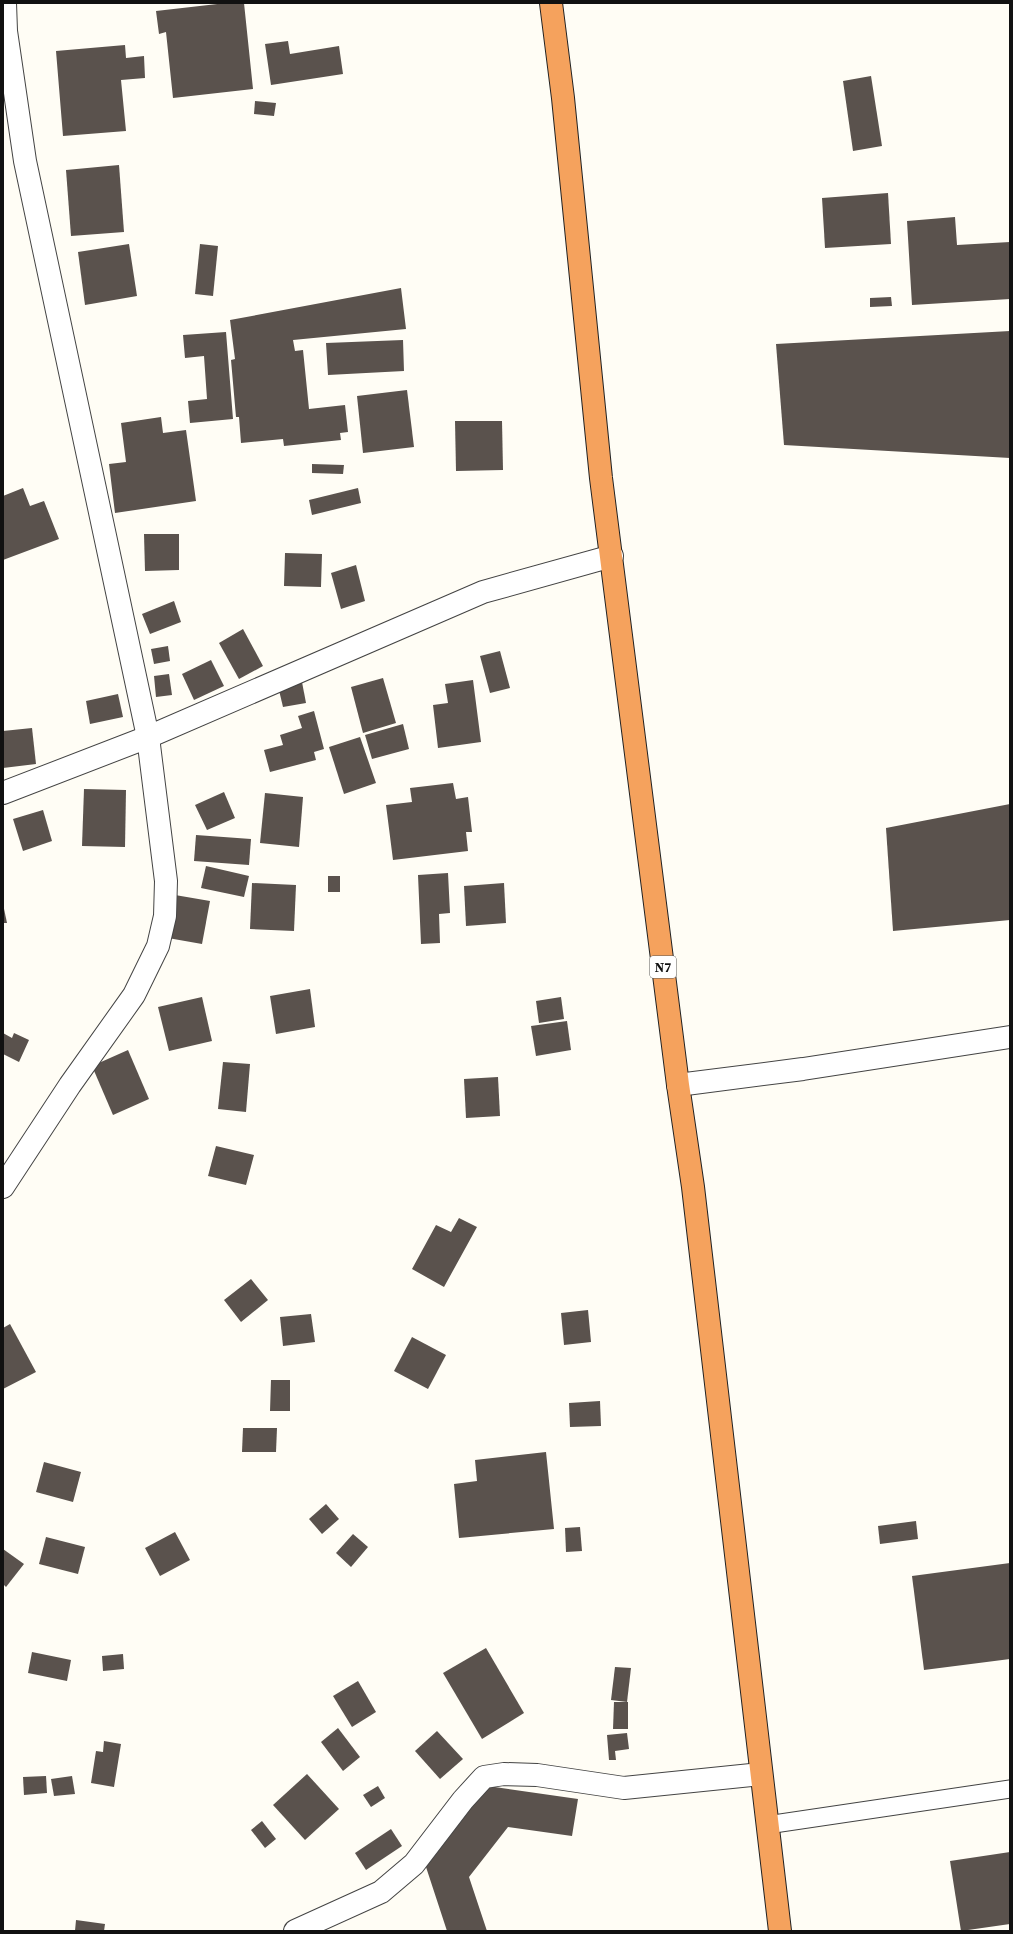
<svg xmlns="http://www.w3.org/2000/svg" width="1013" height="1934" font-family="'Source Serif 4',serif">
<rect width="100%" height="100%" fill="#fffdf5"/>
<g fill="#5a524d">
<path d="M226,3H244L253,89L173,98L166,32L159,34L156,11Z"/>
<path d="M288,41L290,54L339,46L343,74L271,85L265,44Z"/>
<path d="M125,45L126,58L144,56L145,78L121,80L126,131L63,136L56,51Z"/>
<path d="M871,76L882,146L853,151L843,81Z"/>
<path d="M255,101L276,103L274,116L254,114Z"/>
<path d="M119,165L124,232L71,236L66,170Z"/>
<path d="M888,193L891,244L825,248L822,198Z"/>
<path d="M955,217L957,245L1010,242V299L912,305L907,221Z"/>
<path d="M129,244L137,296L85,305L78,252Z"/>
<path d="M200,244L218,246L213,296L195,294Z"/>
<path d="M401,288L406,329L293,340L295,351L303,350L309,409L345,405L348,432L340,433L341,440L284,446L283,439L241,443L239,417H236L231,360L235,359L230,320Z"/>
<path d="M891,297L892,306L870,307V298Z"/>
<path d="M1010,331V458L784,445L776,344Z"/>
<path d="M226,332L233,419L190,423L188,401L207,399L204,356L185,358L183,335Z"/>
<path d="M403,340L404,371L328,375L326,343Z"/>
<path d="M407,390L414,447L363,453L357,396Z"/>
<path d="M161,417L163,433L186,430L196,501L115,513L109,464L126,462L121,423Z"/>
<path d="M455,421H502L503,470L456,471Z"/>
<path d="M312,464L344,465L343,474L312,473Z"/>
<path d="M23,488L30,506L44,501L59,539L3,560V496Z"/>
<path d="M358,488L361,503L312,515L309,500Z"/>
<path d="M144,534H179V570L145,571Z"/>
<path d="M285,553L322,554L321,587L284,586Z"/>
<path d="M356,565L365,601L341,609L331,573Z"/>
<path d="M174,601L181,622L150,634L142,614Z"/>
<path d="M243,629L263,666L239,679L219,643Z"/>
<path d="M168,646L170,661L154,664L151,649Z"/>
<path d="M500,651L510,688L490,693L480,656Z"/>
<path d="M211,660L224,686L194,700L182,674Z"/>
<path d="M169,674L172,695L156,697L154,676Z"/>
<path d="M383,678L396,723L363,733L351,687Z"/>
<path d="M473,680L481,742L438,748L433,705L448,703L445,684Z"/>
<path d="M302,682L306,703L283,707L278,686Z"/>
<path d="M118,694L123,717L90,724L86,701Z"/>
<path d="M314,711L324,749L314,752L316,760L270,772L264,750L283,745L280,735L302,728L298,716Z"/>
<path d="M403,724L409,749L372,759L365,735Z"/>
<path d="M32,728L36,764L3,768V731Z"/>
<path d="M360,737L376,783L344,794L329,747Z"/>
<path d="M453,783L456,799L468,797L472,832H466L468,851L393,860L386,805L412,802L410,788Z"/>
<path d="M84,789L126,790L125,847L82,846Z"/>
<path d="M224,792L235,818L207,830L195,805Z"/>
<path d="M265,793L303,797L299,847L260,843Z"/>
<path d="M1010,804V920L893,931L886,828Z"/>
<path d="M43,810L52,841L23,851L13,819Z"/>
<path d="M196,835L251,839L249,865L194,861Z"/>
<path d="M206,866L249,876L244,897L201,888Z"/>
<path d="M448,873L450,913L439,914L440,943L421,944L418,875Z"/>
<rect x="328" y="876" width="12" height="16"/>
<path d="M252,883L296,885L294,931L250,929Z"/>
<path d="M504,883L506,923L466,926L464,886Z"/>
<path d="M175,895L210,901L202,944L168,938Z"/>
<path d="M3,904L7,923H3Z"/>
<path d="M310,989L315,1027L276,1034L270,996Z"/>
<path d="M202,997L212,1041L169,1051L158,1007Z"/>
<path d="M561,997L564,1019L539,1023L536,1001Z"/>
<path d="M567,1021L571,1050L536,1056L531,1026Z"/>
<path d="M3,1033L12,1038L14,1033L29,1040L19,1062L3,1054Z"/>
<path d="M128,1050L149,1099L113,1115L92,1066Z"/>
<path d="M223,1062L250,1064L246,1112L218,1109Z"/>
<path d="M498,1077L500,1116L466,1118L464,1079Z"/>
<path d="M216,1146L254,1155L246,1185L208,1176Z"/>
<path d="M459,1218L477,1227L444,1287L412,1269L436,1225L451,1232Z"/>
<path d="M251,1279L268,1300L241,1322L224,1300Z"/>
<path d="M588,1310L591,1342L564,1345L561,1313Z"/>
<path d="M311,1314L315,1342L283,1346L280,1317Z"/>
<path d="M10,1324L36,1372L3,1389V1328Z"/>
<path d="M412,1337L446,1355L428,1389L394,1371Z"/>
<path d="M271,1380H290V1411H270Z"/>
<path d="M600,1401L601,1426L570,1427L569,1403Z"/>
<path d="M243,1428H277L276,1452H242Z"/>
<path d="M546,1452L554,1529L459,1538L454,1484L477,1481L475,1460Z"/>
<path d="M44,1462L81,1472L73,1502L36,1492Z"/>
<path d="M326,1504L339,1519L322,1534L309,1519Z"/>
<path d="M916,1521L918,1539L880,1544L878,1526Z"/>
<path d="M580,1527L582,1551L566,1552L565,1528Z"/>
<path d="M175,1532L190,1560L160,1576L145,1548Z"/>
<path d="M353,1534L368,1547L351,1567L336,1553Z"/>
<path d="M46,1537L85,1547L78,1574L39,1564Z"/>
<path d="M3,1549L24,1564L6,1587L3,1584Z"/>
<path d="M1010,1563V1659L924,1670L912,1576Z"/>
<path d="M486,1648L524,1713L482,1739L443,1673Z"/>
<path d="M32,1652L71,1660L67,1681L28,1673Z"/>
<path d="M123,1654L124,1669L103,1671L102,1656Z"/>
<path d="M615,1667L631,1668L627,1702L611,1700Z"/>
<path d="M358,1681L376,1712L352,1727L333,1696Z"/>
<path d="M614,1702H628V1729H613Z"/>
<path d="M338,1728L360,1757L343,1771L321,1742Z"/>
<path d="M437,1731L463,1759L440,1779L415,1751Z"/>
<path d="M627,1733L629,1749L615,1751L616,1760H609L607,1735Z"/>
<path d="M104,1741L121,1744L114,1787L91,1783L96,1751L103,1752Z"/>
<path d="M307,1774L339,1809L305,1840L273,1805Z"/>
<path d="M46,1776L47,1793L24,1795L23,1777Z"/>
<path d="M72,1776L75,1794L54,1796L51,1779Z"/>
<path d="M378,1786L385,1798L371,1807L363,1795Z"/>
<path d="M488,1786L578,1799L572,1836L508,1827L469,1877L487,1931H447L426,1867Z"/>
<path d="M262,1821L276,1839L265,1848L251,1830Z"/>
<path d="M391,1829L402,1846L366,1870L355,1853Z"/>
<path d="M1010,1852V1924L961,1931L950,1861Z"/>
<path d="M76,1920L105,1924L104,1931H75Z"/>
</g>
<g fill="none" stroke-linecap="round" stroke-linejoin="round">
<defs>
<path id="lane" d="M767,1825L1010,1789"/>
<g id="street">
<path d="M3,793L148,737L483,592L612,556"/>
<path d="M678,1085L803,1069L1010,1037"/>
<path d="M3,1187L70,1085L134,995L158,946L165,916L166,881L148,737L25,161L6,31L5,3"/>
<path d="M295,1931L381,1892L414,1864L463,1800L484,1777L504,1774L537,1775L624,1788L761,1774"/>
</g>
<path id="highway" d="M551,3L563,98L601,478L678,1085L693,1187L780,1931"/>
</defs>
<use href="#lane" stroke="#444" stroke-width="19"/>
<use href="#street" stroke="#444" stroke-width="24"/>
<use href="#highway" stroke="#222" stroke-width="24"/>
<use href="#lane" stroke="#fff" stroke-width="17"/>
<use href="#street" stroke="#fff" stroke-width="22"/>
<use href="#highway" stroke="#f5a25d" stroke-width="22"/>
</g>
<g text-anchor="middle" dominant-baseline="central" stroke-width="4" stroke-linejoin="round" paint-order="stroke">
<rect fill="#fff" stroke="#585858" stroke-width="1" x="650" y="956" width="26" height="22" rx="3"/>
<g font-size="13" font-weight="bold" fill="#111">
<text x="663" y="967">N7</text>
</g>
</g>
<rect width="1013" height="1934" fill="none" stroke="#111111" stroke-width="8"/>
</svg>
